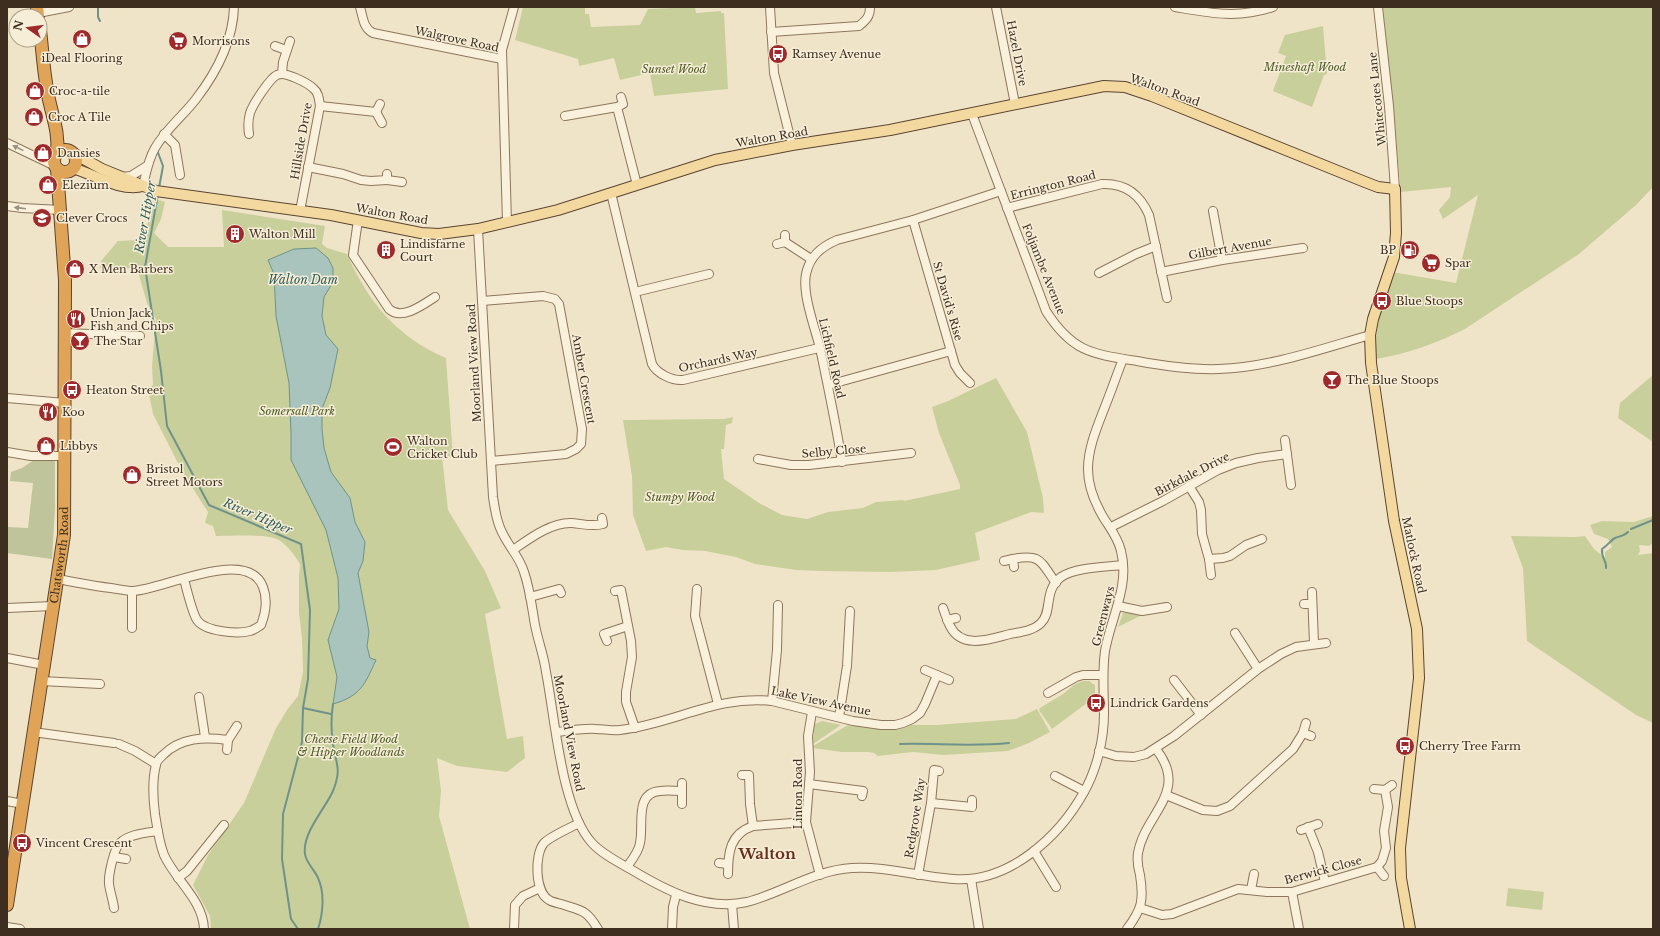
<svg xmlns="http://www.w3.org/2000/svg" width="1660" height="936" font-family="'Libre Baskerville',serif">
<rect width="100%" height="100%" fill="#f0e4c8"/>
<g fill="#c9cf9b">
<path d="M523,7H585V14H589L591,27L640,25L648,9L695,7L696,13L721,11V13H724L728,89L654,96L650,73L620,80L614,58L579,66L578,59L515,40Z"/>
<path d="M1383,7H1653V187L1636,205L1579,254L1465,329C1437,343 1407,354 1376,359V337L1379,308L1392,272L1456,283L1478,195L1443,219L1439,210L1450,197L1451,187L1401,192Z"/>
<path d="M1323,26L1327,74L1324,75L1312,107L1273,91L1286,56L1278,53L1285,35Z"/>
<path d="M152,198L165,202L161,219L154,233L168,247H224L222,210L325,226L322,244L327,248L347,254C368,302 397,337 446,358L453,457H442L448,510L485,571L501,608L485,614L507,739L523,736L525,758L507,772L457,766L437,758L441,791L439,816L470,929H211L210,916L193,885L208,855L244,803L276,728L287,710L298,696L303,672L302,638L299,613V576L300,564C295,556 287,544 277,539C266,534 230,536 216,536L213,526L205,523L208,512L183,473L153,414L148,390L153,385L152,366L156,319L147,303L137,268H100L101,261L118,241L138,240C150,226 150,215 152,198Z"/>
<path d="M1653,375V442L1618,418L1620,403Z"/>
<path d="M996,378L1027,432L1043,498L1044,513L1031,512L975,533L980,560L936,570L891,572L820,571L796,570L755,564L736,557L705,551L683,550L666,547L646,551L633,515L632,476L623,420L724,419L733,417L732,423L726,425L724,449H721L724,479L759,503L782,515L807,519L828,512L863,508L876,502L903,500L904,501L960,489V485L939,433L932,407L948,401Z"/>
<path d="M1653,516V543L1649,546L1639,545L1640,551L1638,555L1653,553V723L1636,715L1527,641L1523,568L1511,536L1575,537L1585,536L1594,549L1605,558V552L1612,547L1608,539L1594,534L1590,525L1602,521L1634,522Z"/>
<path d="M1128,612L1142,615L1118,627L1123,613Z"/>
<path d="M1083,681H1089L1095,685V697L1052,729L1039,710L1040,708L1063,694L1075,684Z"/>
<path d="M1037,709L1050,732L1029,743L1008,751L943,755L913,752L878,756L874,753L868,752H842L813,748V746L848,725L891,729L905,728L911,725H936L1016,719Z"/>
<path d="M822,721L841,725L813,744L814,727L815,724Z"/>
<path d="M1508,888L1544,892L1542,910L1506,906Z"/>
</g>
<path fill="#bfc49a" d="M37,458L55,459V508L52,559L7,553V525L8,527L28,528L33,483L10,481L11,472L22,468Z"/>
<path fill="#a9c4bc" stroke="#6f938a" d="M316,248L328,258L333,268V282L324,297L322,316L326,335L338,349L330,388L322,409V429L324,448L331,472L350,498L355,522L365,542L363,561L358,573L369,632L367,646L370,658L376,660C365,684 361,696 333,704L337,677L328,640L339,609L338,578L326,530L291,460V433L289,383L276,316L274,274L268,260L294,249Z"/>
<g fill="none" stroke-linecap="round" stroke-linejoin="round">
<g stroke="#6f938a" stroke-width="2">
<path d="M98,7V17L100,21"/>
<path d="M157,150L163,166L159,188"/>
<path d="M158,194L145,267L161,371L167,426L209,505L301,544L310,610L308,679L303,708L302,742L283,814L282,859L291,919L298,929"/>
<path d="M1631,529L1653,520"/>
<path d="M1606,568C1607,561 1601,558 1602,549C1607,546 1611,540 1615,538C1620,536 1624,536 1628,532"/>
<path d="M303,708L331,714"/>
<path d="M900,744C936,743 973,747 1009,743"/>
<path d="M318,929C323,914 325,893 318,878C315,870 306,863 305,854C302,833 325,809 333,791C342,768 336,765 333,744C331,731 331,717 333,704"/>
</g>
<defs>
<g id="minor">
<path d="M360,7C363,17 363,28 373,33L502,59"/>
<path d="M770,7L774,73L792,145"/>
<path d="M996,7L1015,104"/>
<path d="M1175,7C1210,13 1237,19 1273,7"/>
<path d="M1378,7L1389,106L1395,189"/>
<path d="M38,13L69,7"/>
<path d="M771,32L859,26C866,20 870,17 870,7"/>
<path d="M275,46L286,50"/>
<path d="M282,74L283,62L290,41"/>
<path d="M380,104L376,112L382,123"/>
<path d="M320,106L376,112"/>
<path d="M617,107L637,185"/>
<path d="M972,114L1046,311C1072,352 1092,354 1137,361C1164,366 1192,370 1219,369C1271,367 1321,349 1370,335"/>
<path d="M565,116L617,107L623,104L621,97"/>
<path d="M164,134L175,145L180,175"/>
<path d="M249,134C248,127 248,120 250,113C253,104 270,78 277,75C285,71 308,83 314,89C319,93 319,100 320,106L300,211"/>
<path d="M7,143L55,166"/>
<path d="M308,167L343,174L361,180L371,181L387,180V174"/>
<path d="M121,177L131,176L147,166"/>
<path d="M387,180L402,182"/>
<path d="M143,186C146,173 148,160 155,148C166,129 183,116 196,99C216,73 233,41 234,7"/>
<path d="M611,193L652,364C657,374 673,381 683,380L819,348"/>
<path d="M7,206L22,208L61,210"/>
<path d="M1007,208L1102,184C1125,183 1140,194 1149,215L1167,298"/>
<path d="M1213,211L1222,260"/>
<path d="M358,220L353,255L389,309C402,321 424,304 435,297"/>
<path d="M913,220L955,365L960,373L970,383"/>
<path d="M507,222L502,50L514,7"/>
<path d="M478,229L493,497C495,510 497,524 504,536C510,548 520,558 524,572C530,589 532,608 535,625C538,641 544,656 546,672C555,717 561,809 592,843C602,854 618,862 632,870C667,891 705,911 747,902C782,893 815,870 852,868C886,866 920,877 954,879C1009,883 1059,837 1084,792C1097,769 1104,739 1104,713C1104,692 1102,672 1105,651C1111,617 1130,586 1121,551C1118,537 1109,527 1102,515C1094,501 1088,485 1088,469C1088,447 1098,425 1106,404C1112,389 1117,374 1123,359"/>
<path d="M785,242L811,259"/>
<path d="M777,244L785,242V235"/>
<path d="M1161,272L1222,260L1303,248"/>
<path d="M1099,273L1136,254L1156,246"/>
<path d="M635,292L709,274"/>
<path d="M482,301L543,296L555,299L559,304L582,429L581,444L576,449L566,454L491,461"/>
<path d="M65,333L140,336"/>
<path d="M828,385L951,351"/>
<path d="M7,398L65,403"/>
<path d="M1285,440L1291,485"/>
<path d="M7,452L31,456H65"/>
<path d="M758,459L791,465H809L911,453"/>
<path d="M842,462C836,424 828,386 820,348C815,328 802,294 806,274C810,256 821,247 837,240L913,220L1001,191"/>
<path d="M1189,486L1199,502L1201,510L1202,534L1209,559L1211,575"/>
<path d="M1111,527L1163,501L1218,470L1236,463L1258,458L1287,454"/>
<path d="M513,550C529,539 551,522 572,523C584,524 591,527 603,524L602,518"/>
<path d="M1209,559L1223,558L1230,556L1246,545L1262,539"/>
<path d="M1004,561L1013,559"/>
<path d="M1014,567L1013,559C1042,553 1041,563 1056,583"/>
<path d="M57,579C75,582 93,586 111,588C118,589 126,591 133,591C162,590 248,546 263,587C268,600 266,612 261,625C258,627 254,630 250,631C238,634 205,632 197,620C193,614 186,587 184,579"/>
<path d="M697,589L695,616L718,704"/>
<path d="M132,591V628"/>
<path d="M615,591L621,590L631,641L632,657L626,692V702L635,728"/>
<path d="M1312,592L1314,643"/>
<path d="M530,597L559,589L561,593"/>
<path d="M1304,604H1312"/>
<path d="M1118,606L1142,611L1167,607"/>
<path d="M7,608L53,606"/>
<path d="M943,608C945,614 947,620 950,626C962,650 990,639 1010,634C1020,632 1033,631 1041,623C1053,611 1043,591 1061,577C1076,567 1106,567 1123,565"/>
<path d="M947,620L956,618"/>
<path d="M1235,633L1258,669"/>
<path d="M607,641L604,634L628,626"/>
<path d="M7,658L44,665"/>
<path d="M925,670L949,680"/>
<path d="M1174,680L1201,715"/>
<path d="M41,681L100,684"/>
<path d="M1048,693L1076,677L1083,675H1103"/>
<path d="M199,697L205,737"/>
<path d="M772,701L777,650L778,605"/>
<path d="M812,712L808,736L810,772L806,822L820,875"/>
<path d="M839,717L847,666L850,611"/>
<path d="M33,732L114,743"/>
<path d="M556,732C569,731 582,728 596,729C604,729 612,731 620,730C674,724 716,695 772,701L853,721L881,725H895L903,723L912,719L920,713L925,704L937,675"/>
<path d="M1303,733L1311,736"/>
<path d="M119,744L135,751L156,764"/>
<path d="M227,750L228,740"/>
<path d="M1099,751L1116,756L1134,757L1146,754L1174,736L1258,669L1281,654L1296,647L1326,643"/>
<path d="M742,775H749L750,804L753,826"/>
<path d="M1055,776L1084,791"/>
<path d="M809,784L863,791L862,796"/>
<path d="M1385,790L1392,785"/>
<path d="M1166,795L1203,810L1217,811L1230,806L1293,749L1303,733L1306,723"/>
<path d="M7,801L23,804"/>
<path d="M931,803L972,807V800"/>
<path d="M682,804V783"/>
<path d="M579,823C570,828 551,836 544,843C534,855 535,892 549,900C552,902 557,903 561,904C582,911 586,909 598,929"/>
<path d="M1308,827L1318,852L1325,882"/>
<path d="M1301,830L1318,824"/>
<path d="M1034,851L1056,887"/>
<path d="M114,857L126,859"/>
<path d="M719,863L728,864"/>
<path d="M627,867C632,860 639,851 640,843C644,825 634,793 660,791C667,790 675,791 682,791"/>
<path d="M1377,867L1384,876"/>
<path d="M728,874C728,852 730,834 753,826L806,822"/>
<path d="M918,875L931,803L934,770L939,771"/>
<path d="M178,878L187,871L224,825"/>
<path d="M971,879L979,929"/>
<path d="M1251,890L1254,874"/>
<path d="M1292,892L1299,929"/>
<path d="M732,904L734,929"/>
<path d="M114,908C113,900 110,892 109,884C108,876 114,848 120,843C129,834 146,833 158,831"/>
<path d="M1140,908L1162,915L1172,914L1238,889L1267,892H1292L1377,867L1382,861L1386,848L1384,831L1388,807L1385,790L1374,789"/>
<path d="M7,927L20,929"/>
<path d="M204,929C203,900 176,881 164,855C159,842 157,827 155,814C153,798 152,780 156,765C156,761 160,758 163,755C181,737 204,737 228,740L237,726"/>
<path d="M514,929L515,905L523,896L540,888"/>
<path d="M672,929L673,907L676,895"/>
<path d="M1127,929C1142,909 1144,900 1140,875C1138,868 1137,860 1138,853C1145,813 1190,792 1156,749"/>
</g>
<g id="major">
<path d="M73,153L102,169L156,191L331,215L421,233L439,234L478,229L558,210L715,160L792,145L890,130L1104,86L1125,87L1152,96L1365,182L1378,187L1395,189L1396,233L1394,257L1373,319L1370,335L1371,363L1394,521L1417,629L1419,678L1400,848L1401,878L1410,929"/>
<path d="M73,168C95,175 121,192 143,186"/>
</g>
<g id="highway">
<path d="M37,7L38,16"/>
<path d="M40,30C43,55 44,80 50,104C54,121 59,135 57,153"/>
<circle cx="65" cy="161" r="11"/>
<path id="s1" d="M7,905L64,535L65,280L57,169"/>
</g>
</defs>
<use href="#minor" stroke="#8d765c" stroke-width="10"/>
<use href="#major" stroke="#5b4430" stroke-width="12"/>
<use href="#highway" stroke="#5b4430" stroke-width="14"/>
<use href="#minor" stroke="#faf1dc" stroke-width="8"/>
<use href="#major" stroke="#f3d9a0" stroke-width="10"/>
<use href="#highway" stroke="#e0a458" stroke-width="12"/>
</g>
<defs><path id="oneway-solid" d="M-6-.8H1V-3.2L6.5 0L1 3.2V.8H-6Z"/></defs>
<g fill="#9c907e">
<use href="#oneway-solid" transform="translate(18 148) rotate(-154)"/>
<use href="#oneway-solid" transform="translate(20 208) rotate(-173)"/>
</g>
<defs>
<symbol id="shop-disc" viewBox="-11 -11 22 22"><circle r="9.5" fill="#9e2a2b" stroke="#f7eed8"/><path d="M-5-2.5h2.3a2.7 3.5 0 0 1 5.4 0H5L5.5 6h-11ZM-1.5-2.5h3a1.5 2.3 0 0 0-3 0Z" fill="#fff"/></symbol>
<symbol id="supermarket-disc" viewBox="-11 -11 22 22"><circle r="9.5" fill="#9e2a2b" stroke="#f7eed8"/><path d="M-6-5.5h2.5l.6 2H6L4.5 2H-2.5L-4.4-4H-6ZM-1.5 3.2a1.3 1.3 0 1 0 .1 0ZM3 3.2a1.3 1.3 0 1 0 .1 0Z" fill="#fff"/></symbol>
<symbol id="bus-disc" viewBox="-11 -11 22 22"><circle r="9.5" fill="#9e2a2b" stroke="#f7eed8"/><path d="M-5-6H5V4H4V6H2V4H-2V6H-4V4H-5ZM-3.5-4V0h7V-4ZM-3.5 1.2v1.5H-2V1.2ZM2 1.2v1.5H3.5V1.2Z" fill="#fff"/></symbol>
<symbol id="school-disc" viewBox="-11 -11 22 22"><circle r="9.5" fill="#9e2a2b" stroke="#f7eed8"/><path d="M0-5L7-2L0 1L-7-2ZM-4 1L0 2.5L4 1V4Q0 6-4 4Z" fill="#fff"/></symbol>
<symbol id="building-disc" viewBox="-11 -11 22 22"><circle r="9.5" fill="#9e2a2b" stroke="#f7eed8"/><path d="M-4-6H4V6H1V3H-1V6H-4ZM-2.5-4.3h1.7v1.8h-1.7ZM.8-4.3h1.7v1.8H.8ZM-2.5-1h1.7V.8h-1.7ZM.8-1h1.7V.8H.8Z" fill="#fff"/></symbol>
<symbol id="fuel-disc" viewBox="-11 -11 22 22"><circle r="9.5" fill="#9e2a2b" stroke="#f7eed8"/><path d="M-5.5-6h7V0h2V4h1.3V-2.5L3-4.5l.8-.8L6-3V5H2.5V1h-1V6h-7ZM-4.2-4.7v3.2H.2V-4.7Z" fill="#fff"/></symbol>
<symbol id="restaurant-disc" viewBox="-11 -11 22 22"><circle r="9.5" fill="#9e2a2b" stroke="#f7eed8"/><path d="M-5-6h1v4h1v-4h1v4h1v-4h1v5L-1.5 .5V6h-2V.5L-5-1ZM5-6V6H3V1.5H1.5Q1.5-4 5-6Z" fill="#fff"/></symbol>
<symbol id="bar-disc" viewBox="-11 -11 22 22"><circle r="9.5" fill="#9e2a2b" stroke="#f7eed8"/><path d="M-6-5H6L.8 .8V4.5H3.5V6h-7V4.5H-.8V.8Z" fill="#fff"/></symbol>
<symbol id="stadium-disc" viewBox="-11 -11 22 22"><circle r="9.5" fill="#9e2a2b" stroke="#f7eed8"/><path d="M0-5a6.5 5 0 1 0 0 10a6.5 5 0 1 0 0-10ZM-3.5-1.8h7v3.6h-7Z" fill="#fff"/></symbol>
</defs>
<g fill-rule="evenodd">
<use href="#shop-disc" x="71" y="28" width="22" height="22"/>
<use href="#supermarket-disc" x="167" y="30" width="22" height="22"/>
<use href="#bus-disc" x="767" y="43" width="22" height="22"/>
<use href="#shop-disc" x="24" y="80" width="22" height="22"/>
<use href="#shop-disc" x="23" y="106" width="22" height="22"/>
<use href="#shop-disc" x="32" y="142" width="22" height="22"/>
<use href="#shop-disc" x="37" y="174" width="22" height="22"/>
<use href="#school-disc" x="31" y="207" width="22" height="22"/>
<use href="#building-disc" x="224" y="223" width="22" height="22"/>
<use href="#building-disc" x="375" y="239" width="22" height="22"/>
<use href="#fuel-disc" x="1399" y="239" width="22" height="22"/>
<use href="#supermarket-disc" x="1420" y="252" width="22" height="22"/>
<use href="#shop-disc" x="64" y="258" width="22" height="22"/>
<use href="#bus-disc" x="1371" y="290" width="22" height="22"/>
<use href="#restaurant-disc" x="65" y="308" width="22" height="22"/>
<use href="#bar-disc" x="69" y="330" width="22" height="22"/>
<use href="#bar-disc" x="1321" y="369" width="22" height="22"/>
<use href="#bus-disc" x="61" y="379" width="22" height="22"/>
<use href="#restaurant-disc" x="37" y="401" width="22" height="22"/>
<use href="#shop-disc" x="35" y="435" width="22" height="22"/>
<use href="#stadium-disc" x="382" y="436" width="22" height="22"/>
<use href="#shop-disc" x="121" y="464" width="22" height="22"/>
<use href="#bus-disc" x="1085" y="692" width="22" height="22"/>
<use href="#bus-disc" x="1394" y="735" width="22" height="22"/>
<use href="#bus-disc" x="11" y="832" width="22" height="22"/>
</g>
<g text-anchor="middle" dominant-baseline="central" stroke-width="3" stroke-linejoin="round" paint-order="stroke">
<g font-size="11" fill="#3d2e20" stroke="#f7eed8">
<text transform="translate(457 39) rotate(12)">Walgrove Road</text>
<text transform="translate(1017 53) rotate(79)">Hazel Drive</text>
<text transform="translate(1165 90) rotate(20)">Walton Road</text>
<text transform="translate(1377 99) rotate(-96)">Whitecotes Lane</text>
<text transform="translate(772 137) rotate(-10)">Walton Road</text>
<text transform="translate(301 141) rotate(-80)">Hillside Drive</text>
<text transform="translate(1053 185) rotate(-14)">Errington Road</text>
<text transform="translate(392 214) rotate(10)">Walton Road</text>
<text transform="translate(1230 248) rotate(-10)">Gilbert Avenue</text>
<text transform="translate(1044 269) rotate(68)">Foljambe Avenue</text>
<text transform="translate(948 301) rotate(74)">St David's Rise</text>
<text transform="translate(832 358) rotate(77)">Lichfield Road</text>
<text transform="translate(718 360) rotate(-12)">Orchards Way</text>
<text transform="translate(474 363) rotate(-93)">Moorland View Road</text>
<text transform="translate(584 379) rotate(80)">Amber Crescent</text>
<text transform="translate(834 451) rotate(-5)">Selby Close</text>
<text transform="translate(1192 474) rotate(-27)">Birkdale Drive</text>
<text stroke="none"><textPath href="#s1" startOffset="354">Chatsworth Road</textPath></text>
<text transform="translate(1414 555) rotate(78)">Matlock Road</text>
<text transform="translate(1103 616) rotate(-76)">Greenways</text>
<text transform="translate(821 701) rotate(12)">Lake View Avenue</text>
<text transform="translate(569 733) rotate(79)">Moorland View Road</text>
<text transform="translate(798 794) rotate(-90)">Linton Road</text>
<text transform="translate(915 818) rotate(-81)">Redgrove Way</text>
<text transform="translate(1323 870) rotate(-15)">Berwick Close</text>
</g>
<g font-size="11" fill="#3d2e20" stroke="#f7eed8" text-anchor="start">
<text x="192" y="41">Morrisons</text>
<text x="792" y="54">Ramsey Avenue</text>
<text x="82" y="58" text-anchor="middle">iDeal Flooring</text>
<text x="49" y="91">Croc-a-tile</text>
<text x="48" y="117">Croc A Tile</text>
<text x="57" y="153">Dansies</text>
<text x="62" y="185">Elezium</text>
<text x="56" y="218">Clever Crocs</text>
<text x="249" y="234">Walton Mill</text>
<text x="400" y="244">Lindisfarne<tspan x="400" dy="13">Court</tspan></text>
<text x="1396" y="250" text-anchor="end">BP</text>
<text x="1445" y="263">Spar</text>
<text x="89" y="269">X Men Barbers</text>
<text x="1396" y="301">Blue Stoops</text>
<text x="90" y="313">Union Jack<tspan x="90" dy="13">Fish and Chips</tspan></text>
<text x="94" y="341">The Star</text>
<text x="1346" y="380">The Blue Stoops</text>
<text x="86" y="390">Heaton Street</text>
<text x="62" y="412">Koo</text>
<text x="407" y="441">Walton<tspan x="407" dy="13">Cricket Club</tspan></text>
<text x="60" y="446">Libbys</text>
<text x="146" y="469">Bristol<tspan x="146" dy="13">Street Motors</tspan></text>
<text x="1110" y="703">Lindrick Gardens</text>
<text x="1419" y="746">Cherry Tree Farm</text>
<text x="36" y="843">Vincent Crescent</text>
</g>
<g font-size="11" font-style="italic" fill="#4d5a26" stroke="#f7eed8">
<text x="1305" y="67">Mineshaft Wood</text>
<text x="674" y="69">Sunset Wood</text>
<text x="297" y="411">Somersall Park</text>
<text x="680" y="497">Stumpy Wood</text>
<text x="351" y="739">Cheese Field Wood<tspan x="351" dy="13">&amp; Hipper Woodlands</tspan></text>
</g>
<g font-size="12" font-style="italic" fill="#2f5d5a" stroke="#f7eed8">
<text transform="translate(145 217) rotate(-80)">River Hipper</text>
<text x="303" y="279">Walton Dam</text>
<text transform="translate(258 516) rotate(23)">River Hipper</text>
</g>
<g font-size="15" font-weight="bold" fill="#6b2e1e" stroke="#f7eed8">
<text x="767" y="853">Walton</text>
</g>
</g>
<rect width="1660" height="936" fill="none" stroke="#3d2e20" stroke-width="16"/>
<g transform="translate(28 28) rotate(284)"><circle r="19" fill="#f7eed8" stroke="#ada18e"/>
<path d="M0-3L7 15L0 10L-7 15Z" fill="#9e2a2b"/>
<text y="-6" font-size="11" font-weight="bold" text-anchor="middle" fill="#3d2e20">N</text>
</g>
</svg>
